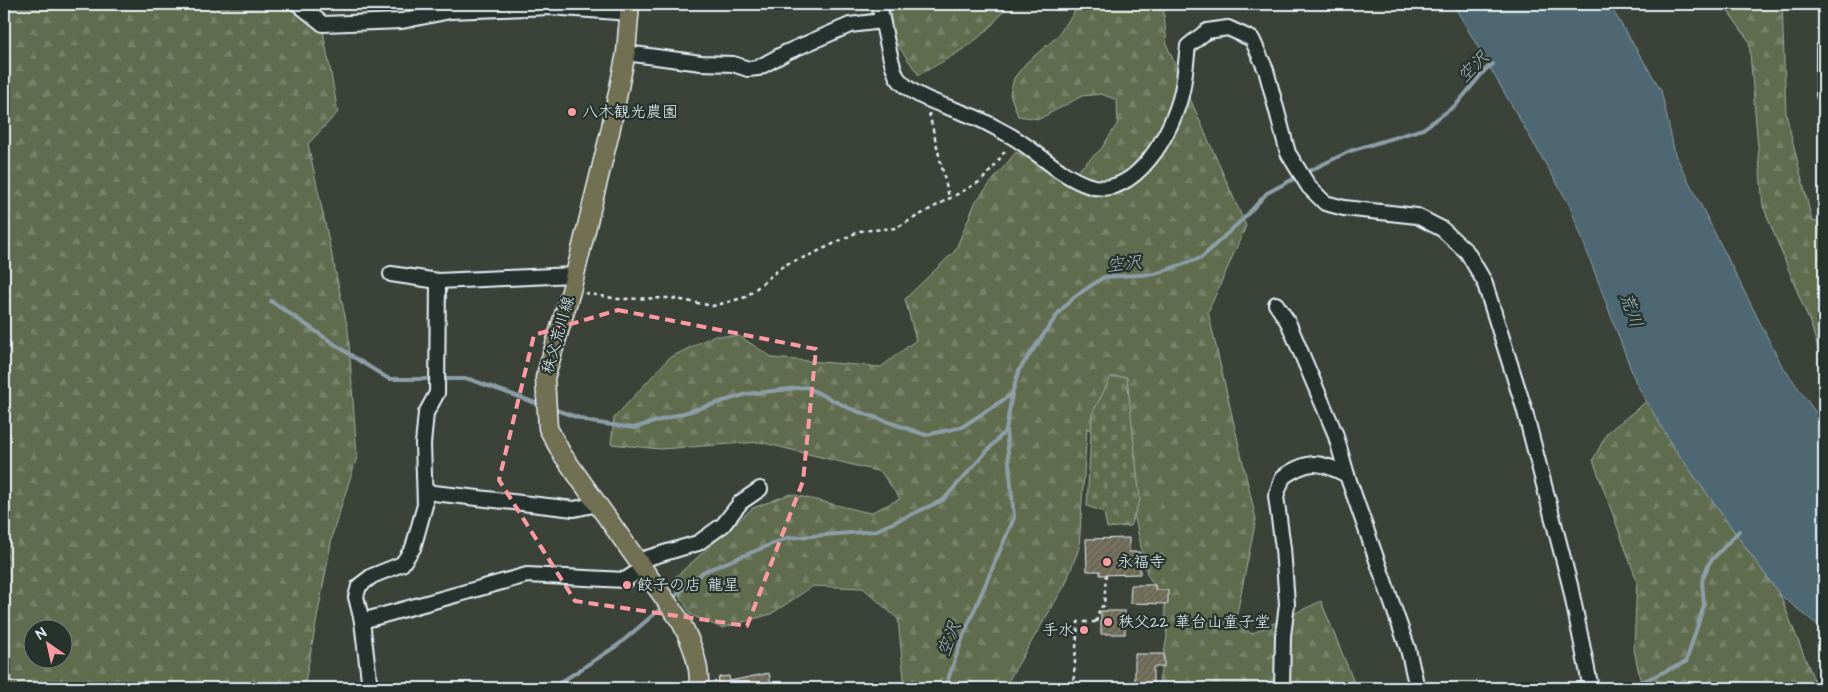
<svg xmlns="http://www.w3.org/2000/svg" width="1828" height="692" font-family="'Architects Daughter','Klee One',sans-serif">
<defs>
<pattern id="forest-firs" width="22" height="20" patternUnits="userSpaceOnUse" patternTransform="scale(1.25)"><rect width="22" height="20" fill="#5f6c4e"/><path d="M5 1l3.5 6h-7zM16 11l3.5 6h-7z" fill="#768168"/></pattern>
<pattern id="cemetery-stones" width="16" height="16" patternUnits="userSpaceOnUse" patternTransform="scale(1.25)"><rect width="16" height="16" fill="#5f6c4e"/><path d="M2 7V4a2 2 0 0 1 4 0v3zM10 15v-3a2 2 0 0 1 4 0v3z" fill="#768168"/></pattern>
<pattern id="building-hatch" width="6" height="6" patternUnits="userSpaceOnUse" patternTransform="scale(1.25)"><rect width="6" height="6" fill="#6c6855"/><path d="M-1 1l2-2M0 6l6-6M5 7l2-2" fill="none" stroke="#817e6e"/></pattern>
</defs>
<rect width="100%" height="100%" fill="#3b4339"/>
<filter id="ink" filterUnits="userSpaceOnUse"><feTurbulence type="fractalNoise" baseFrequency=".02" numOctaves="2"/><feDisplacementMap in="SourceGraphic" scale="10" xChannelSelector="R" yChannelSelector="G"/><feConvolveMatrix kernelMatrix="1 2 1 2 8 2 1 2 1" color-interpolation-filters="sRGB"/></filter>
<g filter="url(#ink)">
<g fill="url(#forest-firs)" stroke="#a4aea3" fill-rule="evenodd">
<path d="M4,4H318L338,112L308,144L348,330L357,457L333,532L304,688H4ZM32,630H62V660H32Z"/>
<path d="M1008,4C983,42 957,53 919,75L893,39L889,4Z"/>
<path d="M1080,4H1163L1167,46L1246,226L1208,312L1256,519L1236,618L1251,634L1321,601L1353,680V688H1158L1167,636L1164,601L1147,574L1123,462L1087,427L1079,548L1065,585L1004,688H905L898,619L863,588L813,586L771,614L722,628L691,615L671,581L753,508L790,494L870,513L900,499L881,472L760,442L660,449L611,444L614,418L669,358L713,336H739L773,358L881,367L916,340L905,299L955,251L976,201L1016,152L1068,180L1101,149L1118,123L1117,100L1101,94L1082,96L1039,119L1018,116L1010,94L1014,78L1027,62L1057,37Z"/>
<path d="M1723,4H1782L1786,114L1812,221L1824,223V369L1812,328L1763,206L1749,41Z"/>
<path d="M1647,401L1672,445L1780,595L1817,688H1642L1634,649L1637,581L1593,460L1607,433Z"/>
</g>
<path fill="url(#cemetery-stones)" stroke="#a4aea3" d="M1111,377H1127L1140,500L1130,526L1107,528L1104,512L1087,506L1092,414Z"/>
<path fill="#4e6772" stroke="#8c9ea8" d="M1453,4H1609L1661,90L1675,154L1781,364L1824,424V630L1780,595L1672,445L1636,383L1570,206Z"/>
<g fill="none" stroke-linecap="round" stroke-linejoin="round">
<g stroke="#8c9ea8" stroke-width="4">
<path d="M1305,173L1350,151L1423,129L1456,105L1486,69L1493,64"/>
<path d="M271,301L355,358L389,379H433"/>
<path d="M440,379H469L541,405"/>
<path d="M553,409L591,422L634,428L747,394L806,387L851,409L926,435L962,427L1012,394"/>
<path d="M672,599L703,572L787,538L875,531L943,500L1005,431"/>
<path d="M552,688L618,645L665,605"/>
<path d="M945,688L964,634L1014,518L1006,430L1012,394L1019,370L1060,311L1074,297L1104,277L1155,274L1201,258L1246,216L1267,193L1299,176"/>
<path d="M1628,688L1686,662L1704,605L1702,581L1709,563L1739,531"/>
</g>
</g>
<g fill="url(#building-hatch)" stroke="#e8f1f8">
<path d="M1129,538V552H1140V574L1100,575V571H1087L1086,539Z"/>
<path d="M1131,585H1155V590H1168V604L1130,603Z"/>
<rect x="1101" y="611" width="24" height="23"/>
<path d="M1135,654H1164V667H1153V687H1135Z"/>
<path d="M769,673L771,685L754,688H717L719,677L729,676L730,681Z"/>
</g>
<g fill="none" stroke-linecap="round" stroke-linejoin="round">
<defs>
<g id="minor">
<path d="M298,4L323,24L402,21L450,11L502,9L550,7L630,13"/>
<path d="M879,4C882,18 891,67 897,77C911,98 951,107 974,117C987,122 999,130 1011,136C1037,151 1059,175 1087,185C1135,203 1174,129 1182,91C1185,77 1186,61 1188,46L1207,31L1228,28L1252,39L1266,70L1288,153L1309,187L1325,203L1344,208L1417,216L1442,229L1467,252L1484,281L1524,408L1570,585L1590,684L1588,688"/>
<path d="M1824,48V95"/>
<path d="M626,53L701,63L733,64L748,69L758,68L787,52L850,25L882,21"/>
<path d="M391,274L438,281L574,275"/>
<path d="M1276,304L1288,322L1335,433L1347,475L1408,649L1417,688"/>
<path d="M425,492L574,509L598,504"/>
<path d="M637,561L698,543L723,525L741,502L760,489"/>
<path d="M362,621L527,575L625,580L643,568"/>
<path d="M370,688L362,621L356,597L359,586L372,576L402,564L413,548L425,505L423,444L426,413L437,393L438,281"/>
<path d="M1282,688L1283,636L1287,604L1283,548L1276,496L1283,477C1309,459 1320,461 1347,475"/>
</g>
<path id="major" d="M630,4L626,53L610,132L571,291L545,378L548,428L562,454L681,622C692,644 700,664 699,688"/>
</defs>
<use href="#minor" stroke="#e8f1f8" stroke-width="18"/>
<use href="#major" stroke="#e8f1f8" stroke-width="21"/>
<g stroke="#e8f1f8" stroke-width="2.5" stroke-dasharray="4 4" stroke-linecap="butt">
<path d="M929,113L949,197"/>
<path d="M585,293L618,299L671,298L713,306L746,297L784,265L808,256L860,231L896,228L981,181L994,167L1007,148"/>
<path d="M1096,622L1100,607L1104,606L1106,575"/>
<path d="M1073,688L1078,622H1101"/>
</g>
<use href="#minor" stroke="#26332d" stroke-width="14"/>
<use href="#major" stroke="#716f52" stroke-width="18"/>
</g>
</g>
<path fill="none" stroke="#ff9aa2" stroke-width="4" stroke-dasharray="10 6" stroke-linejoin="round" d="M618,310L816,349L803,481L747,626L575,601L499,480L534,335Z"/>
<g fill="#ff9aa2" stroke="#26332d" stroke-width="2">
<circle cx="572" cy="112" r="5"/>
<circle cx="1107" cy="562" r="5"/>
<circle cx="627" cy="585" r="5"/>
<circle cx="1108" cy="622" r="5"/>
<circle cx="1084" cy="630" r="5"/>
</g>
<g text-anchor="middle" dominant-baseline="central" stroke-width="4.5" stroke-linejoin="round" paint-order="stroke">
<g font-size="16" fill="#e8f1f8" stroke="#26332d" text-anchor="start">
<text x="582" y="112">八木観光農園</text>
<text x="1117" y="562">永福寺</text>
<text x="637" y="585">餃子の店 龍星</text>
<text x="1118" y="622">秩父22 華台山童子堂</text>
<text x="1074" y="630" text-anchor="end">手水</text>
</g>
<g font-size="16" fill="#e8f1f8" stroke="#26332d">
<text transform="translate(558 335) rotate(-74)">秩父荒川線</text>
</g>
<g font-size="18" font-style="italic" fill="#aabac2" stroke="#26332d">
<text transform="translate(1473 67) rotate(-45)">空沢</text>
<text transform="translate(1124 264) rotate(-6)">空沢</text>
<text transform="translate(1631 310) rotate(70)">荒川</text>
<text transform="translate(949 639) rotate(-69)">空沢</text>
</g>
</g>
<rect width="1828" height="692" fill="none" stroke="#26332d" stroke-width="20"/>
<rect x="10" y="10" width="1808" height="672" fill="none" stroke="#e8f1f8" stroke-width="2" filter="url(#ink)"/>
<g transform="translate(48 644) rotate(326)"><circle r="24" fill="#26332d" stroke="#747f7e"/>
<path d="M0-4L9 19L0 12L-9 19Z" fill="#ff9aa2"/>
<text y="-8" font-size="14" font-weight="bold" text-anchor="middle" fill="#e8f1f8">N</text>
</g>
</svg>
